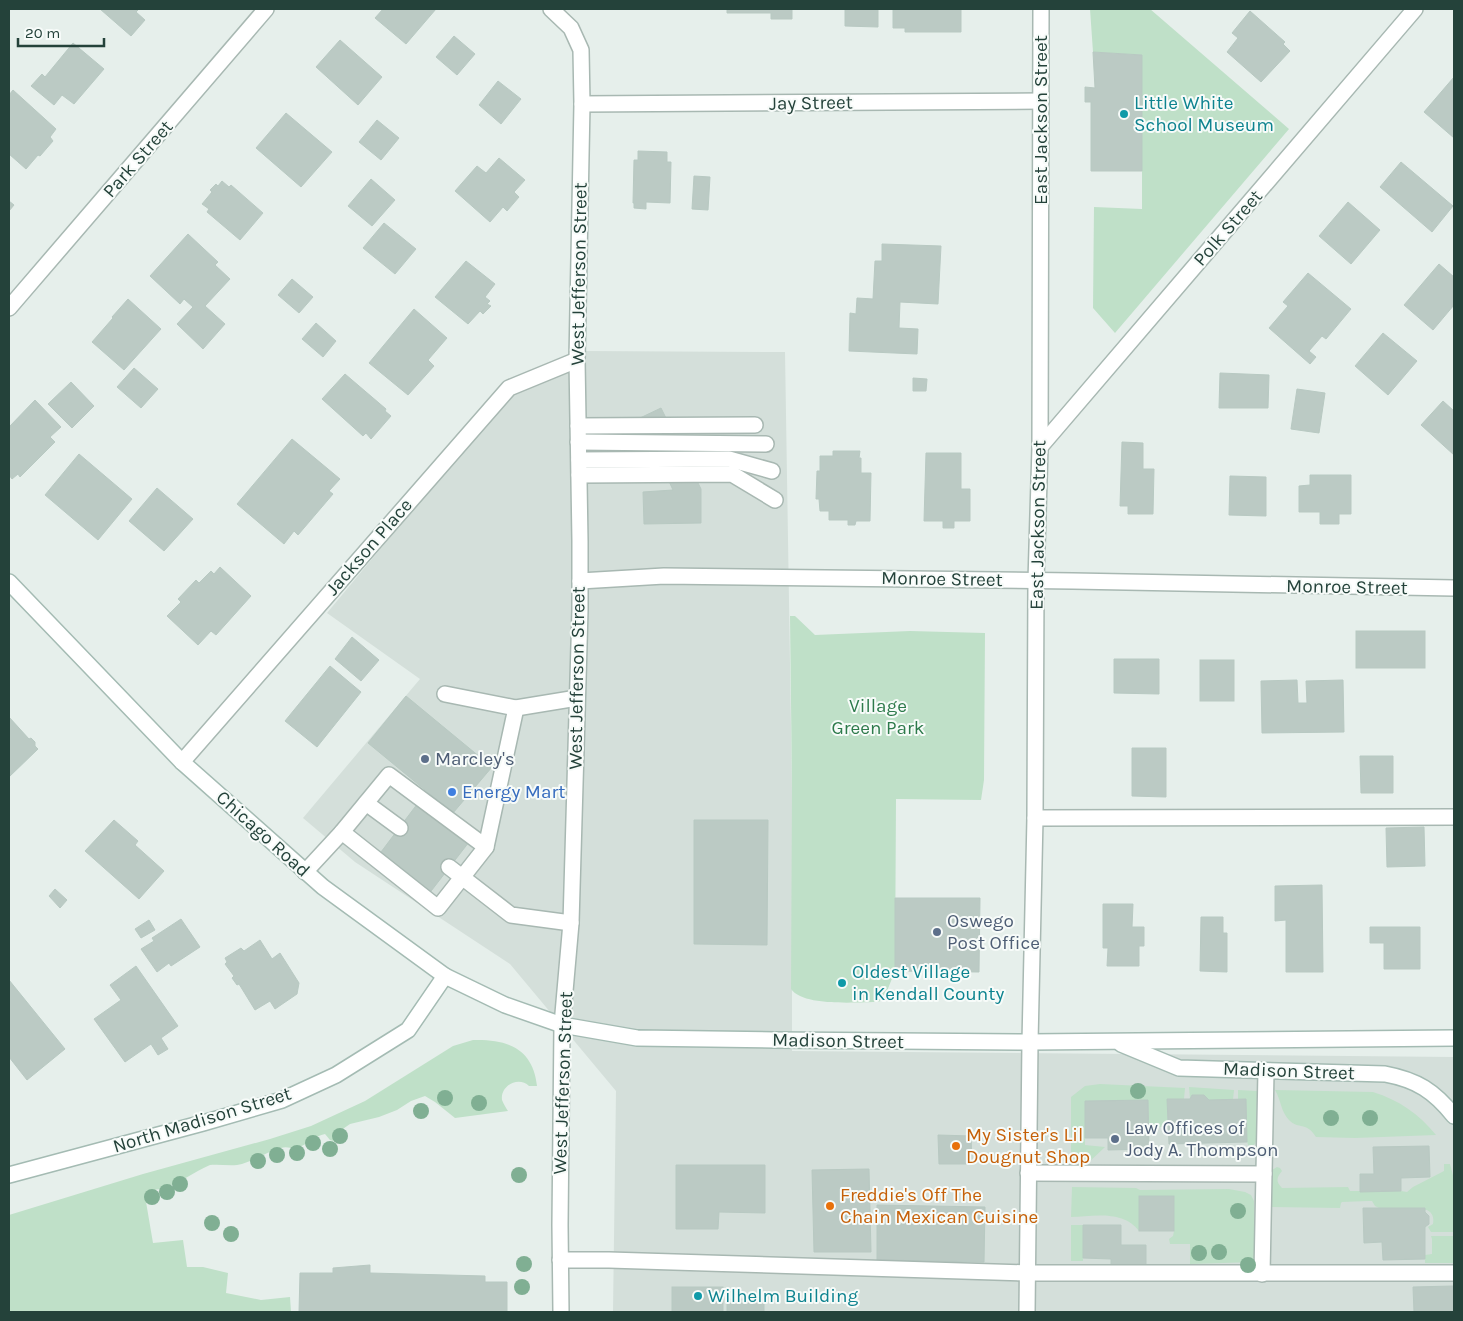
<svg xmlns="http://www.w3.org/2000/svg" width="1463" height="1321" font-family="Karla,sans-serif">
<rect width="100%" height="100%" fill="#e6efeb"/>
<path fill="#d4dfda" d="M583,351L785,352L792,788V1051L1454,1057V1312H613L616,1091L510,964L355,862L303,818L420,679L327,613L515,387Z"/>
<g fill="#bfe0c8">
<path d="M1090,9H1150L1289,129L1115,333L1093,308L1094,207L1142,209V55L1093,52Z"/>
<path d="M790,616H795L815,635L910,631L985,633L984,780L981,800L896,799L895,971L887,991L879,1002C857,1002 804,1007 791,989L792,788Z"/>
<path d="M473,1040C507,1039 533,1048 537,1086H529C519,1076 500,1085 502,1100C503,1103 506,1108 508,1111L455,1118L435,1102L425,1096L411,1101L397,1110L379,1117L350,1124L337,1133L336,1139L333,1141L330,1140L325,1134C315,1136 307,1145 297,1148C292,1149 287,1146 281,1148C266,1152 253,1162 237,1165C228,1166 219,1164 210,1165C194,1172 180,1183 164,1188C157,1191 152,1188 146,1193L145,1196L153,1243L183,1240L187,1267H203L228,1273L226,1293L261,1300L290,1297L291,1312H9V1215L143,1174L270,1139L311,1126L365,1101L453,1046Z"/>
<path d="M1100,1084L1185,1088L1184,1099H1167L1168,1127H1149L1148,1100L1085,1101V1145L1105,1147L1088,1163H1073L1071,1161V1097L1085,1086Z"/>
<path d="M1189,1087L1234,1090L1233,1100H1209L1204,1095H1192L1190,1099Z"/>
<path d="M1238,1090L1257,1091L1256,1141L1255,1144L1251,1147H1249L1247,1142L1246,1099H1238Z"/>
<path d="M1275,1090L1373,1092C1399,1100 1419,1114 1436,1135L1355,1138L1316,1137C1306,1121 1299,1130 1289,1120C1281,1112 1281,1100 1275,1090Z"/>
<path d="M1444,1164H1450L1454,1179V1232H1431L1428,1227L1433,1224C1434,1218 1433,1213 1427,1210H1425V1208H1379L1375,1206L1372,1201H1368L1342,1202L1341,1203L1340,1208L1271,1207L1272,1170L1277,1167L1280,1168L1282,1171C1276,1178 1276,1182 1282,1188L1348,1187L1350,1191H1401L1407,1192L1413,1187L1444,1171Z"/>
<path d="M1072,1187L1136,1188L1140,1190L1229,1189L1245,1192L1251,1195L1254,1201L1255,1262L1190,1264V1244H1170L1169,1239L1173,1236L1174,1231V1196H1139V1231C1124,1210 1093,1216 1071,1217Z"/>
<rect x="1071" y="1225" width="12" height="36"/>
<path d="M1431,1236H1454V1263H1425V1255L1432,1254V1239Z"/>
</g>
<g fill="#bbcac4" stroke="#b8c9c2">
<path d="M100,9H139L136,12L145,20L131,36Z"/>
<path d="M383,9H436L406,44L375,18Z"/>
<path d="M727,9H792V19H771V13H727Z"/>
<path d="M845,9H878V27L845,26Z"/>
<path d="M893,9H961V32H905V28H893Z"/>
<path d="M1250,11L1285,42L1283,44L1290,51L1261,82L1227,52L1238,38L1232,33Z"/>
<path d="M454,36L475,54L457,75L436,57Z"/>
<path d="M340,40L382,77L358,105L316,67Z"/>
<path d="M73,43L104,69L74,104L62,95L54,105L31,86L42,74L45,77Z"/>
<path d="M1093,52L1142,55V171H1091V102H1085V87L1095,88Z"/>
<path d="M1454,77V138L1424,112Z"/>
<path d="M498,81L521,99L501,124L479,105Z"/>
<path d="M13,90L56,129L50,137L53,141L40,156L38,155L26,169L9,154V95Z"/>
<path d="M286,113L332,152L301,187L256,148Z"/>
<path d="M377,120L399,138L381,160L359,142Z"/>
<path d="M638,151L667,152V162H671L670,203L646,202V209L634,208V203H633L634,160H638Z"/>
<path d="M499,158L525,180L514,192L519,197L507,211L503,207L490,222L455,191L477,166L486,173Z"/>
<path d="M1401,162L1453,206L1432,232L1380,187Z"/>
<path d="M694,176L710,177L708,210L692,209Z"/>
<path d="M371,179L395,200L372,226L348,206Z"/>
<path d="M222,181L229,187L231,185L263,213L240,240L207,212L209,209L202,204L212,192L210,190L216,184L218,186Z"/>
<path d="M9,201L14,205L9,211Z"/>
<path d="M1348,202L1380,230L1351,264L1319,236Z"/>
<path d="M384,223L416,249L395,274L363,248Z"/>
<path d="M188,234L218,262L215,265L230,279L205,306L225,324L203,349L177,324L193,307L184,299L180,304L150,276Z"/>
<path d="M882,244L941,246L938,304L900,302L899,328L918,329L917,354L849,351L850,313L856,314L857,298L873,299L875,261H882Z"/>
<path d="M466,261L495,284L485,297L490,301L487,304L491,306L483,314L480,311L468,324L435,297Z"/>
<path d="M1439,264L1454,277V305L1433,330L1404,305Z"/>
<path d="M1308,273L1351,309L1326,339L1322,336L1309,351L1316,357L1310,364L1269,328L1288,306L1283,302Z"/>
<path d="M292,279L313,297L299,313L278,295Z"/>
<path d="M128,299L161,329L124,370L92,342L113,318L112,317Z"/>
<path d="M414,309L447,338L428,360L434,366L408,395L369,363Z"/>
<path d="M316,323L336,341L323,357L302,339Z"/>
<path d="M1383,333L1417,361L1388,395L1355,366Z"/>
<path d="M134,368L158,389L141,408L117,387Z"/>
<path d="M1220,373L1269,375L1268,408H1219Z"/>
<path d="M345,374L386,409L385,411L391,416L371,439L366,433L363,436L322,399Z"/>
<path d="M913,378L927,379L926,391H913Z"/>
<path d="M71,382L94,406L72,428L48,404Z"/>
<path d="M1297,389L1325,393L1319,433L1291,429Z"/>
<path d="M35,400L61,427L50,437L55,442L20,477L18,474L12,479L9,475V429L11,427L10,426Z"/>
<path d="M1443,401L1454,411V455L1421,425Z"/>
<path d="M661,408L701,489V523L644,524L643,492L673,490L640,418Z"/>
<path d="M292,439L340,479L329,491L333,494L298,535L294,531L284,544L237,504Z"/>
<path d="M1122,442L1143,443V469H1154L1153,514H1128V506H1120Z"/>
<path d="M833,451H860L859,458H861V473H871L870,521H856L855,525H848V520H829V511H820L819,499H816L817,471H820V456H833Z"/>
<path d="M926,453H961V489H970V521H954V528H943V521H924Z"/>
<path d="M79,454L132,499L98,540L45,495Z"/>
<path d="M1310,475H1351V514H1339V524H1320V512H1299V486L1310,485Z"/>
<path d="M1230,476L1266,477V516L1229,515Z"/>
<path d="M157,488L193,519L164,551L129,521Z"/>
<path d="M220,567L251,596L216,635L211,631L198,645L167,616L181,602L178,599L196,580L199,583L211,571L214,574Z"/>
<rect x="1356" y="631" width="69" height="37"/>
<path d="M352,637L379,660L361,681L335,659Z"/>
<path d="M1114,659H1159V694L1114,693Z"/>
<rect x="1200" y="660" width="34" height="41"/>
<path d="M330,666L361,692L317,747L285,721Z"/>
<path d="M1297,680L1298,703H1307L1306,681L1343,680L1344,732L1262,733L1261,681Z"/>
<path d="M406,696L492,767L453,813L368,743Z"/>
<path d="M9,717L29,739L31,738L35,742V746L38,749L9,777Z"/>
<path d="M1132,748H1166V797L1132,796Z"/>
<path d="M1360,756H1393V793H1361Z"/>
<path d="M418,803L469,842L428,895L378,856Z"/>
<path d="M114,820L138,841L135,845L164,871L139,899L85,851Z"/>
<path d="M694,820H768L767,945L694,944Z"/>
<path d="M1424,827L1425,866L1387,867L1386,828Z"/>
<path d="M1322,885L1323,972H1286V920L1275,921V886Z"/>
<path d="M55,889L67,900L60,908L49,896Z"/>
<path d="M895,898H980L979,972L895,971Z"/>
<path d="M1103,904H1133L1132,927H1144V946H1139V966H1107L1108,948H1103Z"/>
<path d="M1201,917H1223V933H1227V972L1200,971Z"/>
<path d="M181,919L200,947L171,966L169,963L157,972L141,949L154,941L152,938Z"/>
<path d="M149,920L155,930L141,938L135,929Z"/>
<path d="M1370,927H1420V969H1384V943H1370Z"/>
<path d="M260,940L272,959L280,953L299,983L297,994L275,1009L270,1001L255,1010L239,984L237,985L232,978L234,976L225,964L227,962L225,958L241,948L244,951Z"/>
<path d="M136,966L178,1026L161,1038L168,1049L158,1055L151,1044L125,1062L94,1019L121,1000L110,985Z"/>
<path d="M9,980L65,1049L27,1080L9,1057Z"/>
<path d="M1192,1095H1204L1209,1100L1246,1099L1247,1142L1169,1144L1167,1099H1190Z"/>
<path d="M1148,1100L1149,1149L1108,1150V1138H1085V1101Z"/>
<path d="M938,1135L971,1136L972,1164H939Z"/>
<path d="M1429,1146L1430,1177L1401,1178V1191L1360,1192V1174H1374L1373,1147Z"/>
<path d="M676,1165H765V1213L719,1212L718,1229H676Z"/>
<path d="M869,1169L871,1252H814L812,1170Z"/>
<rect x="1139" y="1196" width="35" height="35"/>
<path d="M877,1205L985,1207L984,1262L877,1260Z"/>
<path d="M1363,1208H1425V1212L1429,1216V1224L1425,1227V1259L1383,1260L1382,1242L1364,1243Z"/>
<path d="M1083,1225H1121V1245H1146V1266H1111V1259L1083,1258Z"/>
<path d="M370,1265V1273L485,1276V1282H507V1312H299L300,1273H333V1268Z"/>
<path d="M1453,1286V1312H1414L1413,1287Z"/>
<rect x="672" y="1287" width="51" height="25"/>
<rect x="727" y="1299" width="37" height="13"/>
</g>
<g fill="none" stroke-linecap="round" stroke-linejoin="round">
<defs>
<g id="lane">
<path d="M578,426L755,425"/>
<path d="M578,442L766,444"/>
<path d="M579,460L729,459L772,471"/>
<path d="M579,475L732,474L775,500"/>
<path d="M516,708L577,698"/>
<path d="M366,803L400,828"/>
<path d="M1035,818L1454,817"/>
<path d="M342,832L438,908L486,847L516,708L445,694"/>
<path d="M449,867L511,915L571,923"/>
<path d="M305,872L342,832L389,775L486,847"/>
<path d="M1028,1173L1264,1174"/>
<path d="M560,1260H609L1028,1273H1454"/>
<path d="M1262,1274L1266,1071"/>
</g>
<g id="street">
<path d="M551,9L571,28L581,50L582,104L577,360L580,541V610L571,923L562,1025L560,1225L561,1312"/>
<path d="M582,104L1041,101"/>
<path d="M9,308L266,9"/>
<path d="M1040,447L1415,9"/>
<path d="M580,581L664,576L1073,581L1454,588"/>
<path d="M182,762L509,388L577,360"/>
<path d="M1027,1312L1030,1042L1035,818L1036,581L1040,447L1041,9"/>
</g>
<g id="secondary">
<path d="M9,582L182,762L323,887L445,976L505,1005L562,1025L637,1038L775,1040L1030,1042L1454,1038"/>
<path d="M1121,1044L1179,1068L1385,1074C1417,1080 1434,1091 1454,1116"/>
<path d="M9,1175L203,1123L282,1100L336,1075L408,1030L445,976"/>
</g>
</defs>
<use href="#lane" stroke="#a8b8b2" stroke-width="18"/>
<use href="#street" stroke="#a8b8b2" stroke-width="18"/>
<use href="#secondary" stroke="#a4bbb3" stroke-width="18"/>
<use href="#lane" stroke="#fff" stroke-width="15"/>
<use href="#street" stroke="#fff" stroke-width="15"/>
<use href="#secondary" stroke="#fff" stroke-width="15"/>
</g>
<g fill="#80af93">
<circle cx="1138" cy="1091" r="8"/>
<circle cx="445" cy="1098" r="8"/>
<circle cx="479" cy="1103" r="8"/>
<circle cx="421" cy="1111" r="8"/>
<circle cx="1331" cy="1118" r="8"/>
<circle cx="1370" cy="1118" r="8"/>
<circle cx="340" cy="1136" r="8"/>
<circle cx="313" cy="1143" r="8"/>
<circle cx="330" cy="1149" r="8"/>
<circle cx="297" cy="1153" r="8"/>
<circle cx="277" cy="1155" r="8"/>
<circle cx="258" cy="1161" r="8"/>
<circle cx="519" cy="1175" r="8"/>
<circle cx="180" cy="1184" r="8"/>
<circle cx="167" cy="1192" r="8"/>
<circle cx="152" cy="1197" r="8"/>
<circle cx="1238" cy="1211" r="8"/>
<circle cx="212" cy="1223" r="8"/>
<circle cx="231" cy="1234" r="8"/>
<circle cx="1219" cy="1252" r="8"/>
<circle cx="1199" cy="1253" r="8"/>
<circle cx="524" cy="1264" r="8"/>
<circle cx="1248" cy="1265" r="8"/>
<circle cx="522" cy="1287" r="8"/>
</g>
<g fill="#0f9aa8" stroke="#f7fbf9" stroke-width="2">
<circle cx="1124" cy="114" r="5"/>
<circle cx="842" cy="983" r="5"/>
<circle cx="698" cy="1296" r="5"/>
</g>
<g fill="#5c6f8a" stroke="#f7fbf9" stroke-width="2">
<circle cx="425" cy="759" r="5"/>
<circle cx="937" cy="932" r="5"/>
<circle cx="1115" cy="1139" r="5"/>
</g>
<circle fill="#3f7fe0" stroke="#f7fbf9" stroke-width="2" cx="452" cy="792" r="5"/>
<g fill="#e8710a" stroke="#f7fbf9" stroke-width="2">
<circle cx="956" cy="1146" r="5"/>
<circle cx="830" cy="1206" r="5"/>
</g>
<g text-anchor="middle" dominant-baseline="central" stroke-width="4" stroke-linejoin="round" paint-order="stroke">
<g font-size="19" fill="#24423a" stroke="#f7fbf9">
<text transform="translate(811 103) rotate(-1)">Jay Street</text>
<text transform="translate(1041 120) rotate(-90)">East Jackson Street</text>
<text transform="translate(138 159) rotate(-49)">Park Street</text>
<text transform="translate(1228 228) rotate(-49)">Polk Street</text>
<text transform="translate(579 274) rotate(-89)">West Jefferson Street</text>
<text transform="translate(1038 525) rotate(-89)">East Jackson Street</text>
<text transform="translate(369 547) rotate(-49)">Jackson Place</text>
<text transform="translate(942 579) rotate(1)">Monroe Street</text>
<text transform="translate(1347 587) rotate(1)">Monroe Street</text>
<text transform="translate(577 678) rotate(-89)">West Jefferson Street</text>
<text transform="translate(263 834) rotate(42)">Chicago Road</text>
<text transform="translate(838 1041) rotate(1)">Madison Street</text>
<text transform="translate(1289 1071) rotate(2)">Madison Street</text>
<text transform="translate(563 1083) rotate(-88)">West Jefferson Street</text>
<text transform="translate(202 1120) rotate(-17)">North Madison Street</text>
</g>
<g font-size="19" fill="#0d838f" stroke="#f7fbf9" text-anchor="start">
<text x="1134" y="103">Little White<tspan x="1134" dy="22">School Museum</tspan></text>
<text x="852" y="972">Oldest Village<tspan x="852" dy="22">in Kendall County</tspan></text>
<text x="708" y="1296">Wilhelm Building</text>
</g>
<g font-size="19" fill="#2d7a4b" stroke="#f7fbf9">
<text x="878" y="706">Village<tspan x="878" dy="22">Green Park</tspan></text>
</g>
<g font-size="19" fill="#4e5e75" stroke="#f7fbf9" text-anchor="start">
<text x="435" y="759">Marcley's</text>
<text x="947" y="921">Oswego<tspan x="947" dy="22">Post Office</tspan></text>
<text x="1125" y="1128">Law Offices of<tspan x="1125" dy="22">Jody A. Thompson</tspan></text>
</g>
<g font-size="19" fill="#366cbe" stroke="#f7fbf9" text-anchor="start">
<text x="462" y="792">Energy Mart</text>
</g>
<g font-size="19" fill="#c56008" stroke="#f7fbf9" text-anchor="start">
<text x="966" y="1135">My Sister's Lil<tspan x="966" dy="22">Dougnut Shop</tspan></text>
<text x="840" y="1195">Freddie's Off The<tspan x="840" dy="22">Chain Mexican Cuisine</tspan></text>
</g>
</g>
<rect width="1463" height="1321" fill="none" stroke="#24423a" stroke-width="20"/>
<path d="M18 38v8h86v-8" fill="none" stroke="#24423a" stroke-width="2.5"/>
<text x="25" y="38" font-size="15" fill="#24423a" stroke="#f7fbf9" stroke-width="4" paint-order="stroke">20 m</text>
</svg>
